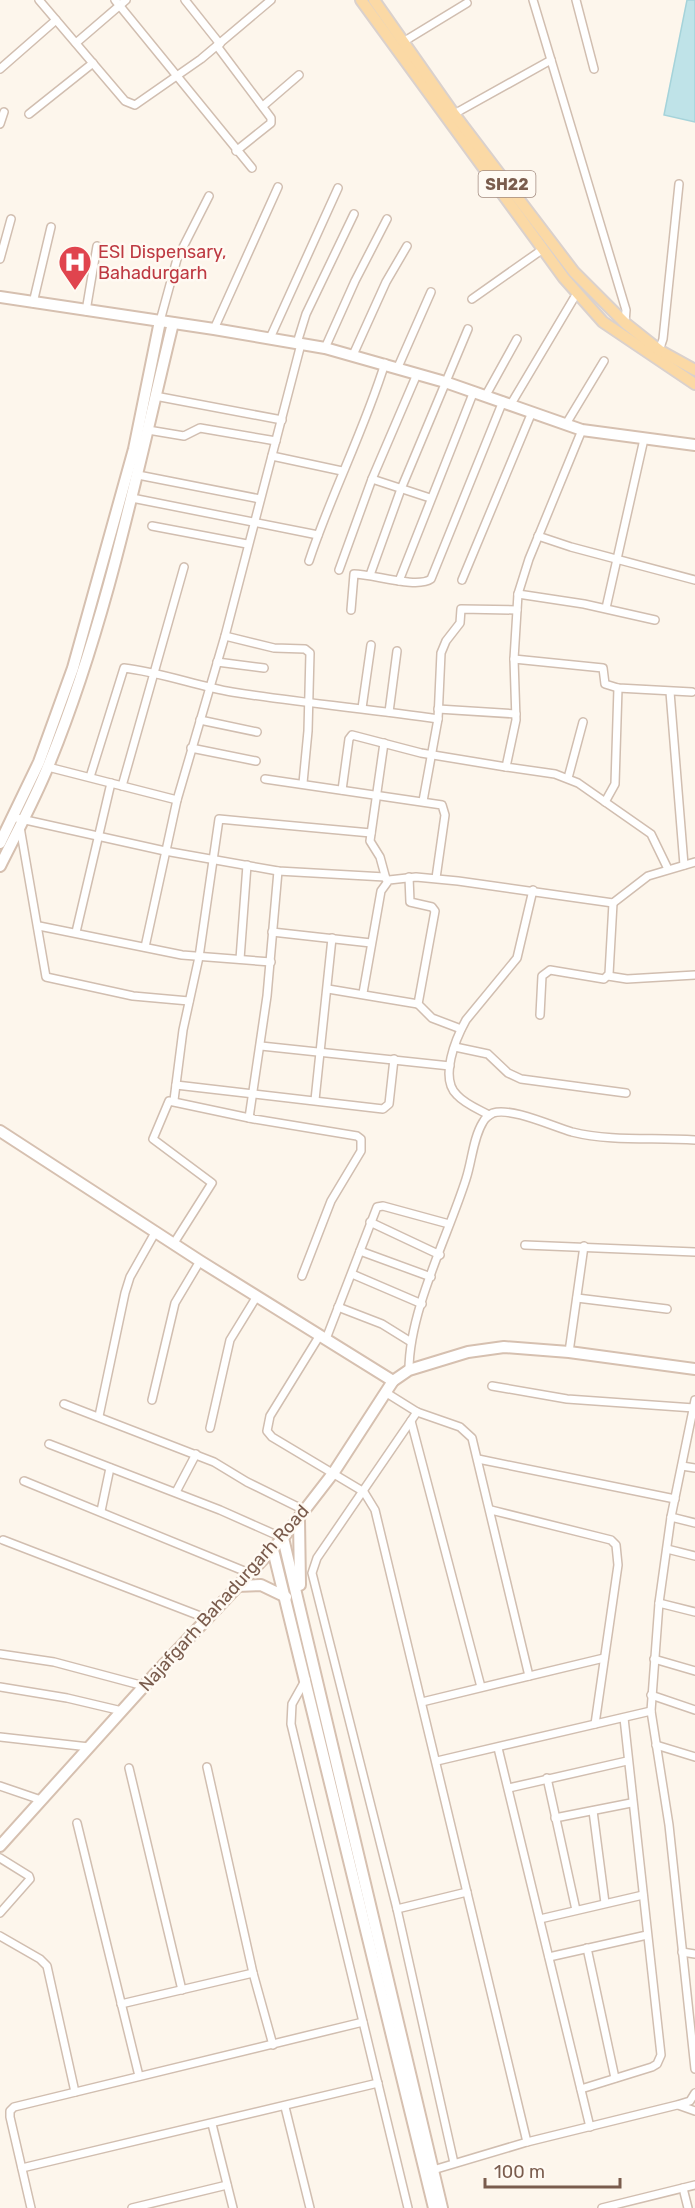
<svg xmlns="http://www.w3.org/2000/svg" width="695" height="2208" font-family="Rubik,sans-serif">
<rect width="100%" height="100%" fill="#fdf6ec"/>
<path fill="#bfe3e8" stroke="#a5d3da" stroke-width="1.5" d="M687,0H695V122L664,115Z"/>
<g fill="none" stroke-linecap="round" stroke-linejoin="round">
<defs>
<g id="street">
<path d="M39,0L125,101L135,105L201,59L271,0"/>
<path d="M115,0L252,168"/>
<path d="M185,0L220,44"/>
<path d="M533,0L626,310L625,323"/>
<path d="M576,0L594,69"/>
<path d="M403,42L467,3"/>
<path d="M76,43L126,0"/>
<path d="M217,46L271,118V123L236,151"/>
<path d="M0,69L56,20"/>
<path d="M263,106L299,75"/>
<path d="M29,114L93,63"/>
<path d="M454,114L551,60"/>
<path d="M0,124L4,112"/>
<path d="M0,259L11,219"/>
<path d="M472,299L543,249"/>
<path d="M33,303L51,227"/>
<path d="M86,311L97,246"/>
<path d="M160,321L177,259L209,196"/>
<path d="M214,329L278,187"/>
<path d="M270,338L338,188"/>
<path d="M297,343L306,314L354,214"/>
<path d="M325,348L355,281L387,219"/>
<path d="M659,351L663,339L679,184"/>
<path d="M353,355L386,282L407,246"/>
<path d="M398,367L431,292"/>
<path d="M486,395L517,339"/>
<path d="M155,396L282,420"/>
<path d="M511,404L577,293"/>
<path d="M566,424L604,361"/>
<path d="M148,430L184,436L200,428L276,441"/>
<path d="M582,430L529,559L518,594L514,659L516,720L506,767L555,774L578,783L651,834L668,869"/>
<path d="M272,456L342,471"/>
<path d="M138,475L260,499"/>
<path d="M372,479L430,498"/>
<path d="M132,498L318,535"/>
<path d="M152,526L247,544"/>
<path d="M538,536L571,547L695,580"/>
<path d="M309,561C331,494 364,431 385,363"/>
<path d="M339,570L372,479L417,374"/>
<path d="M370,575L401,489L468,329"/>
<path d="M462,580L532,412"/>
<path d="M399,581L474,391"/>
<path d="M518,594L584,604L655,620"/>
<path d="M606,608L644,439"/>
<path d="M351,610L354,574C373,574 417,589 431,579L503,401"/>
<path d="M225,636L274,648L305,649L310,653L308,731L303,783"/>
<path d="M514,659L603,668L605,684L618,688L692,692"/>
<path d="M217,662L264,668"/>
<path d="M670,692L684,865"/>
<path d="M362,708L371,645"/>
<path d="M438,709L516,714"/>
<path d="M389,712L397,651"/>
<path d="M200,720L257,732"/>
<path d="M384,743L370,841L380,857L386,879"/>
<path d="M191,748L256,761"/>
<path d="M48,767L177,800"/>
<path d="M90,777L124,668C160,672 197,686 232,692C301,703 369,709 438,719"/>
<path d="M568,778L583,722"/>
<path d="M265,779L442,805L445,815L436,878"/>
<path d="M122,786L184,567"/>
<path d="M342,790L349,739L352,735L421,753L506,767"/>
<path d="M423,801L438,719L441,653L446,641L460,623L461,609L517,610"/>
<path d="M605,802L615,784L618,688"/>
<path d="M12,817L165,851L278,871L385,877"/>
<path d="M20,827L46,977L133,996L189,1001"/>
<path d="M409,877L410,902L432,907L435,911L418,1004L432,1018L461,1029"/>
<path d="M39,926L182,955L271,962"/>
<path d="M76,932L111,783"/>
<path d="M272,932L371,943"/>
<path d="M145,947L177,800L225,636L301,344"/>
<path d="M240,959L247,865"/>
<path d="M608,976L627,979L695,975"/>
<path d="M328,989L418,1004"/>
<path d="M363,993L381,891L389,880L416,877L458,881L613,903L648,876L695,862"/>
<path d="M540,1015L542,976L550,970L604,979L609,974L613,903"/>
<path d="M261,1046L450,1066"/>
<path d="M455,1047L488,1054L508,1073L521,1079L626,1093"/>
<path d="M176,1085L383,1109L389,1104L394,1059"/>
<path d="M174,1100L183,1030L199,957L219,819L371,833"/>
<path d="M315,1100L332,938"/>
<path d="M489,1115C478,1109 465,1104 457,1095C439,1078 456,1038 466,1020L517,958L533,890"/>
<path d="M249,1118L267,996L278,871"/>
<path d="M370,1222L440,1255"/>
<path d="M174,1243L212,1183L153,1139L169,1101L254,1119L357,1136L361,1139V1151L331,1201L302,1276"/>
<path d="M525,1245L695,1252"/>
<path d="M360,1251L431,1277"/>
<path d="M352,1274L422,1304"/>
<path d="M577,1298L667,1309"/>
<path d="M338,1307L382,1324L411,1342"/>
<path d="M320,1335L270,1416L267,1431L272,1437L364,1492L375,1510L527,2142"/>
<path d="M326,1339L377,1207L383,1206L449,1224"/>
<path d="M569,1352L584,1246"/>
<path d="M409,1370C409,1311 448,1236 466,1179C472,1161 473,1138 483,1122C485,1118 489,1115 493,1113C511,1107 554,1127 572,1132C612,1142 654,1137 695,1140"/>
<path d="M492,1386L567,1399L694,1408"/>
<path d="M385,1392L417,1412L460,1427L472,1438L529,1676"/>
<path d="M152,1400L175,1303L200,1261"/>
<path d="M695,1400L671,1517L659,1603L651,1711L669,1825L695,2069"/>
<path d="M64,1404L214,1462L247,1482L306,1511"/>
<path d="M417,1412L317,1558L312,1573L397,1909L454,2163"/>
<path d="M99,1416L125,1293L130,1277L156,1231"/>
<path d="M411,1421L481,1687"/>
<path d="M210,1428L230,1340L257,1296"/>
<path d="M49,1444L220,1510L283,1538"/>
<path d="M478,1459L675,1499"/>
<path d="M682,1466L695,1468"/>
<path d="M24,1481L249,1573"/>
<path d="M176,1492L196,1454"/>
<path d="M491,1510L611,1540L616,1545L618,1565L595,1724"/>
<path d="M101,1511L110,1468"/>
<path d="M671,1517L695,1523"/>
<path d="M3,1540L208,1619"/>
<path d="M667,1549L695,1556"/>
<path d="M659,1603L695,1612"/>
<path d="M0,1654L54,1662L144,1686"/>
<path d="M654,1659L695,1671"/>
<path d="M306,1679L292,1704L291,1724L408,2208"/>
<path d="M0,1687L67,1698L122,1711"/>
<path d="M651,1695L695,1710"/>
<path d="M422,1702L604,1658"/>
<path d="M0,1737L89,1747"/>
<path d="M656,1745L695,1757"/>
<path d="M498,1748L590,2127"/>
<path d="M437,1761L651,1711"/>
<path d="M207,1767L253,1973L273,2045"/>
<path d="M129,1768L182,1990"/>
<path d="M547,1778L576,1910"/>
<path d="M0,1786L41,1800"/>
<path d="M509,1788L627,1761"/>
<path d="M593,1811L605,1903"/>
<path d="M555,1818L631,1803"/>
<path d="M77,1823L139,2076"/>
<path d="M0,1858L29,1876L30,1879L0,1913"/>
<path d="M397,1909L467,1892"/>
<path d="M540,1919L643,1895"/>
<path d="M0,1936L40,1959L47,1966L75,2092"/>
<path d="M587,1948L615,2078"/>
<path d="M682,1952L695,1954"/>
<path d="M549,1957L647,1935"/>
<path d="M121,2004L253,1973"/>
<path d="M581,2089L652,2067L657,2064L661,2055L624,1718"/>
<path d="M678,2105L695,2111"/>
<path d="M285,2107L310,2208"/>
<path d="M212,2124L233,2208"/>
<path d="M22,2168L378,2083"/>
<path d="M433,2170L527,2142L677,2105L690,2101L695,2093"/>
<path d="M683,2188L688,2208"/>
<path d="M31,2208L10,2117V2111L14,2107L363,2022"/>
<path d="M132,2208L227,2185"/>
<path d="M602,2208L695,2185"/>
</g>
<g id="secondary">
<path d="M0,297L214,329L325,348L445,382L582,430L695,445"/>
<path d="M0,843L39,762L73,668L134,449L160,321"/>
<path d="M0,866C17,832 35,799 49,764C107,622 137,471 173,323"/>
<path d="M0,1131L200,1261L393,1381"/>
<path d="M299,1520L300,1585"/>
<path d="M283,1538L442,2208"/>
<path d="M273,1550L434,2208"/>
<path d="M237,1586L261,1585L286,1597"/>
<path d="M0,1846L155,1674L283,1538L334,1472L393,1381L409,1370L468,1352L504,1347L569,1352L695,1369"/>
</g>
<g id="primary">
<path d="M361,0L564,278L603,322L695,384"/>
<path d="M374,0L454,114L574,272L625,323L659,350L695,370"/>
</g>
</defs>
<use href="#street" stroke="#d1beb0" stroke-width="10"/>
<use href="#secondary" stroke="#d6c0b0" stroke-width="14"/>
<use href="#primary" stroke="#dad1cd" stroke-width="14"/>
<use href="#street" stroke="#fff" stroke-width="7"/>
<use href="#secondary" stroke="#fff" stroke-width="10"/>
<use href="#primary" stroke="#fbd9a5" stroke-width="10"/>
</g>
<defs>
<symbol id="hospital-pin" viewBox="-11 -11 22 30"><path d="M0 17L-7.5 6A9.5 9.5 0 1 1 7.5 6Z" fill="#e0444e" stroke="#fffaf3"/><path d="M-5-5h3v3.5h4V-5h3V5h-3V1.5h-4V5h-3Z" fill="#fff"/></symbol>
</defs>
<g fill-rule="evenodd">
<use href="#hospital-pin" x="56" y="243" width="38" height="52"/>
</g>
<g text-anchor="middle" dominant-baseline="central" stroke-width="5" stroke-linejoin="round" paint-order="stroke">
<rect fill="#fffaf3" stroke="#a28b7f" stroke-width="1.5" x="478.5" y="171" width="57" height="26" rx="4.5"/>
<g font-size="16" font-weight="bold" fill="#7a5c4d">
<text x="507" y="184">SH22</text>
</g>
<g font-size="18" fill="#be3a42" stroke="#fffaf3" text-anchor="start">
<text x="98" y="252">ESI Dispensary,<tspan x="98" dy="21">Bahadurgarh</tspan></text>
</g>
<g font-size="18" fill="#7a5c4d" stroke="#fffaf3">
<text transform="translate(224 1598) rotate(-48)">Najafgarh Bahadurgarh Road</text>
</g>
</g>
<path d="M485 2178v9h135v-9" fill="none" stroke="#7a5c4d" stroke-width="3"/>
<text x="494" y="2178" font-size="18" fill="#7a5c4d" stroke="#fffaf3" stroke-width="4.5" paint-order="stroke">100 m</text>
</svg>
